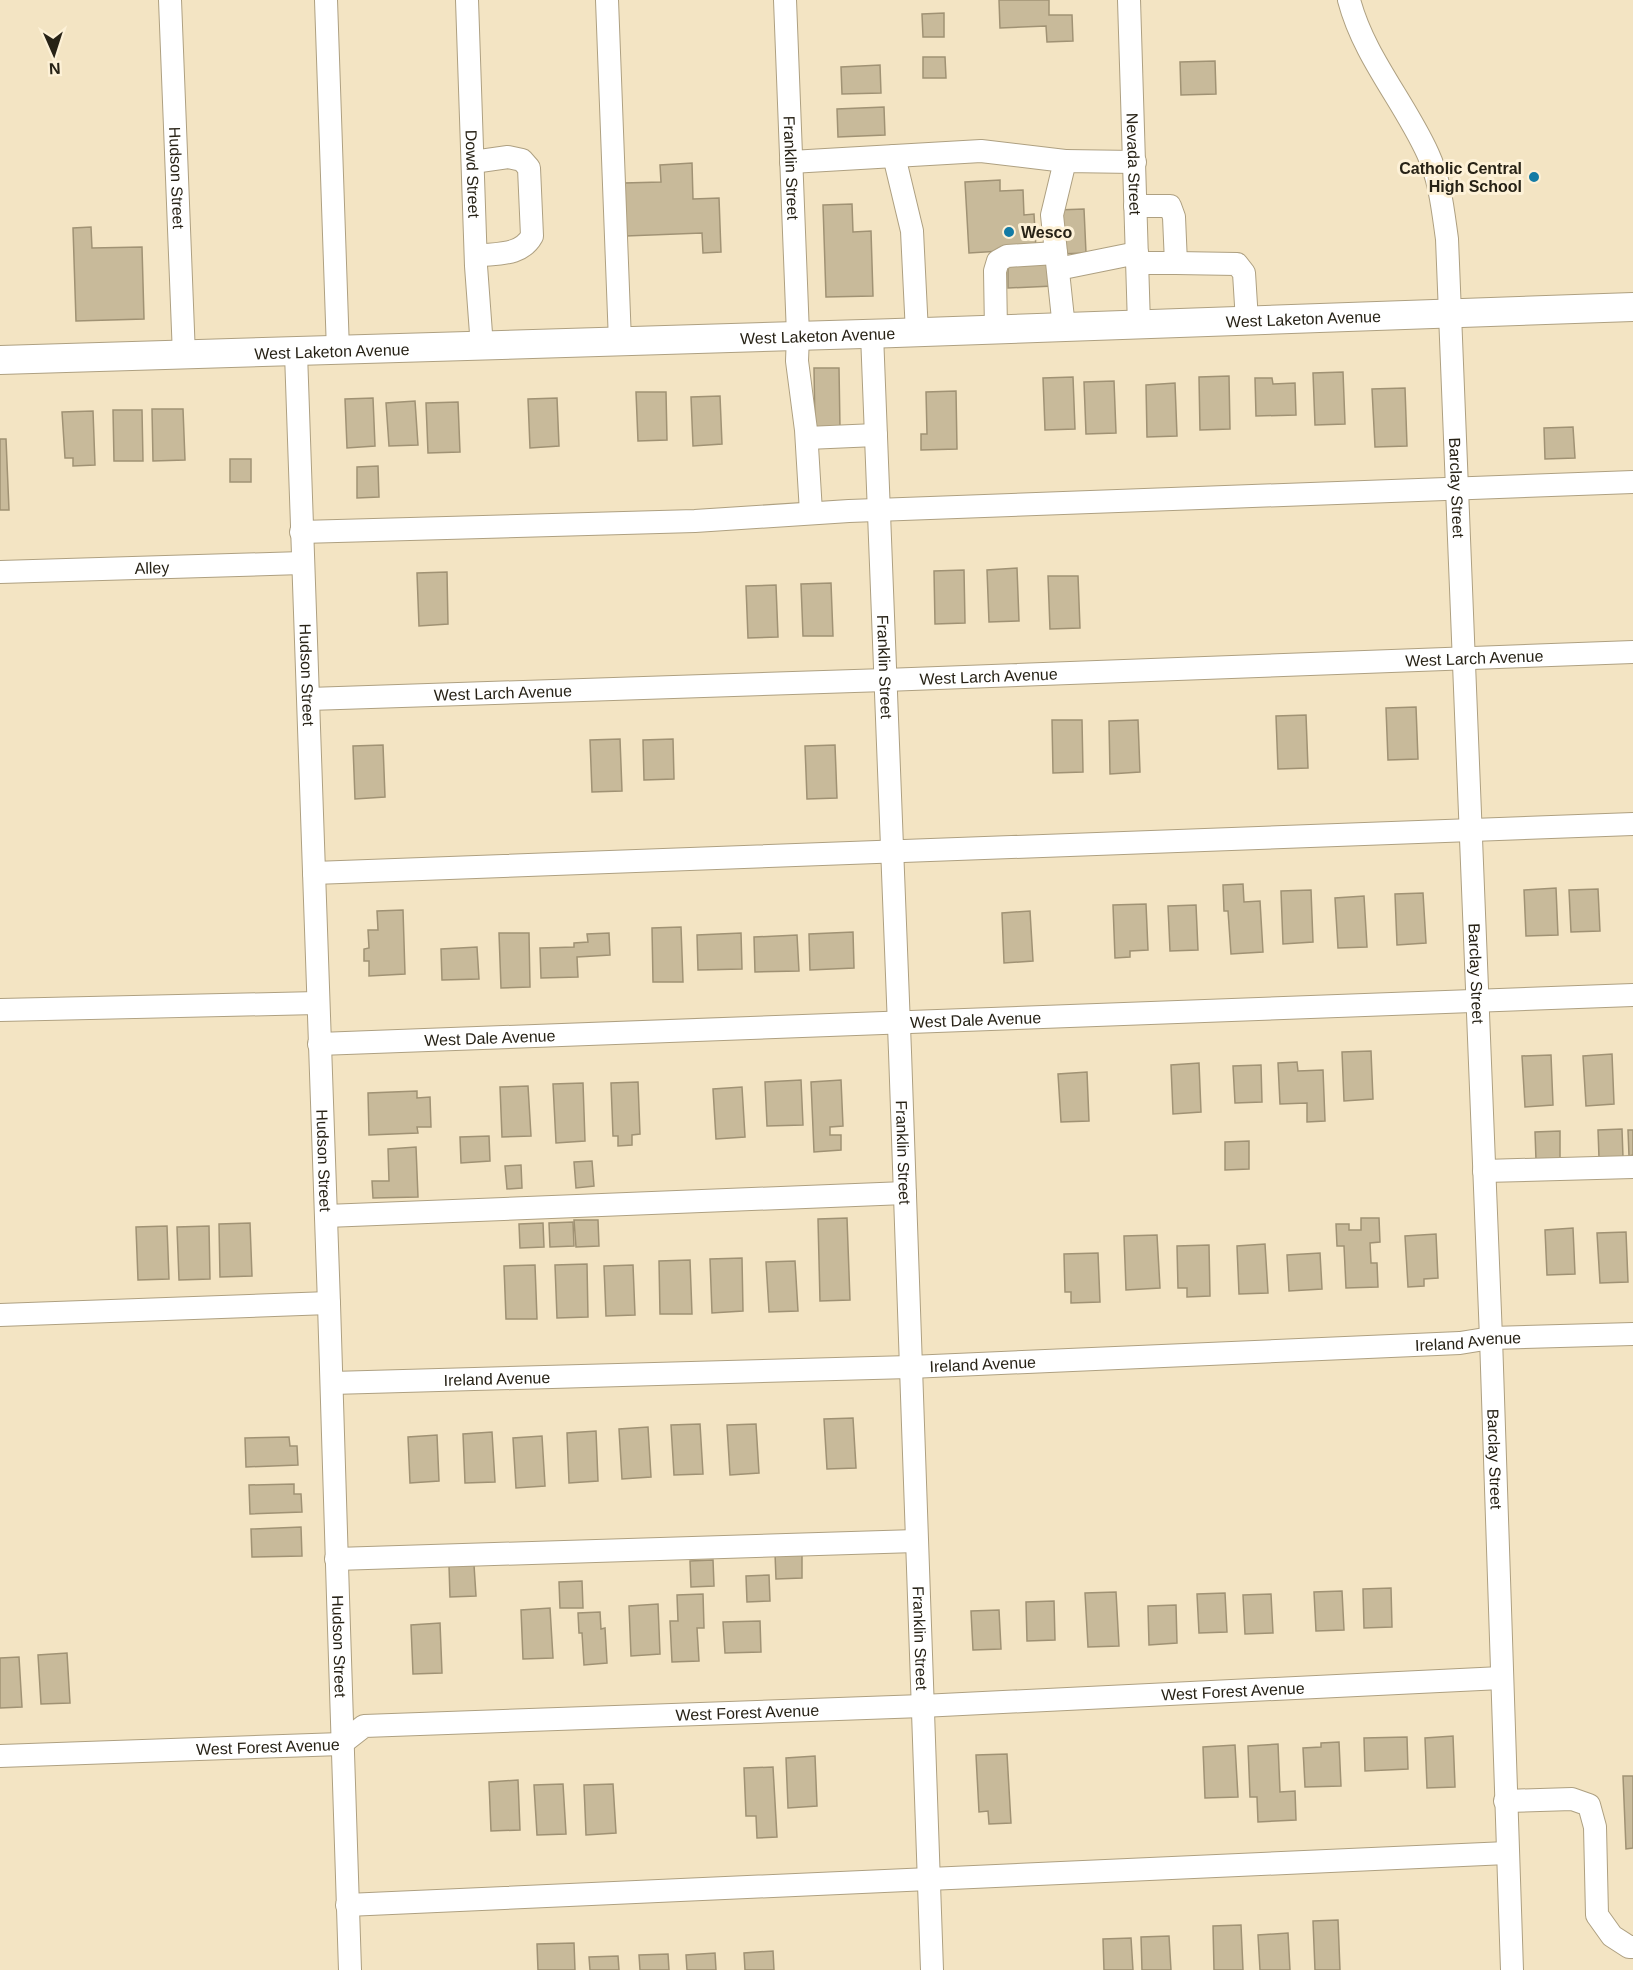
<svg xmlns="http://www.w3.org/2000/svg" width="1633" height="1970" font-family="Arial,sans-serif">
<rect width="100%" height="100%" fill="#f3e4c3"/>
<g fill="#c8ba9a" stroke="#a09274" stroke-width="1.5">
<path d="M999,0H1049V15H1072L1073,41L1047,42L1046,26L1000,28Z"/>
<path d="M944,13V37H923L922,14Z"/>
<path d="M923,57H945L946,78H923Z"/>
<path d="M1215,61L1216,94L1181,95L1180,62Z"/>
<path d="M880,65L881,93L842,94L841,67Z"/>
<path d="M884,107L885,135L838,137L837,109Z"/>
<path d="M692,163L693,199L719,198L721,252L703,253L702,233L626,236L624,183L661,182L660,165Z"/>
<path d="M1000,180V191L1023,190L1024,215L1034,214L1036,249L969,253L965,182Z"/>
<path d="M852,204L853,232L871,231L873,296L826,297L823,205Z"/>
<path d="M1084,209L1086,253L1059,254L1057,210Z"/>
<path d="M91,227L92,248L142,247L144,319L76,321L73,228Z"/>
<path d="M1052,260L1053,286L1008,288V261Z"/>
<path d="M814,368H839L840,428L815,429Z"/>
<path d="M1343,372L1345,424L1315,425L1313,373Z"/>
<path d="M1229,376L1230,429L1200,430L1199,377Z"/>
<path d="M1073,377L1075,429L1045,430L1043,378Z"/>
<path d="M1255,378H1272L1273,384L1295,383L1296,415L1256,416Z"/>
<path d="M1114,381L1116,433L1086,434L1084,382Z"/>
<path d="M1175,383L1177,436L1147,437L1146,385Z"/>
<path d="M1405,388L1407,446L1375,447L1372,389Z"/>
<path d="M956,391L957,449L921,450V434H927L926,392Z"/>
<path d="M636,392H666L667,440L638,441Z"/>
<path d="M720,396L722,444L693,446L691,397Z"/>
<path d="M373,398L375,446L347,448L345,399Z"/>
<path d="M557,398L559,446L530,448L528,399Z"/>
<path d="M415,401L418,445L389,446L386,403Z"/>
<path d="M458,402L460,452L428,453L426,403Z"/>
<path d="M152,409H183L185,460L153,461Z"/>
<path d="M113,410H142L143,461H114Z"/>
<path d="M93,411L95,465L73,466V458H65L62,412Z"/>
<path d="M1573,427L1575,458L1545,459L1544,428Z"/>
<path d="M0,439H6L9,510H0Z"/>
<rect x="230" y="459" width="21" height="23"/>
<path d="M378,466L379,497L357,498V467Z"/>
<path d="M1017,568L1019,621L989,622L987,570Z"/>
<path d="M964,570L965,623L935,624L934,571Z"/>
<path d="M447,572L448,624L419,626L417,573Z"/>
<path d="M1048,576H1078L1080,628L1050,629Z"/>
<path d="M831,583L833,636H803L801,584Z"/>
<path d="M776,585L778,637L748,638L746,586Z"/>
<path d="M1416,707L1418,759L1388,760L1386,708Z"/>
<path d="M1306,715L1308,768L1278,769L1276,716Z"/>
<path d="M1052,720H1082L1083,772L1053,773Z"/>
<path d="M1138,720L1140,772L1110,774L1109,721Z"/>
<path d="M620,739L622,791L592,792L590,740Z"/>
<path d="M673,739L674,779L644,780L643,740Z"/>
<path d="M383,745L385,797L355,799L353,746Z"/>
<path d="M835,745L837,798L807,799L805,746Z"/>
<path d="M1243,884L1244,902L1260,901L1263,952L1231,954L1228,911H1224L1223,885Z"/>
<path d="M1556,888L1558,935L1526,936L1524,890Z"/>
<path d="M1598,889L1600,931L1571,932L1569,890Z"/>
<path d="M1311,890L1313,942L1283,944L1281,891Z"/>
<path d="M1423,893L1426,943L1397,945L1395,894Z"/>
<path d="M1364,896L1367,947L1338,948L1335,898Z"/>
<path d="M1146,904L1148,950L1130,951V957L1115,958L1113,905Z"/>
<path d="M1196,905L1198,950L1170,951L1168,906Z"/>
<path d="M403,910L405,974L369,976V961H364V949L369,948L368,930H378L377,911Z"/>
<path d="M1030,911L1033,961L1004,963L1002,913Z"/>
<path d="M681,927L683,982H653L652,928Z"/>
<path d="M853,932L854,968L810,970L809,934Z"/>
<path d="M499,933H529L530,987L501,988Z"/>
<path d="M609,933L610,955L577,957L578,977L541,978L540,948L574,947V943L588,942L587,934Z"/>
<path d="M741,933L742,969L698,970L697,935Z"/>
<path d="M797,935L799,971L755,972L754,937Z"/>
<path d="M477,947L479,979L442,980L441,949Z"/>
<path d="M1371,1051L1373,1099L1344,1101L1342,1052Z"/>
<path d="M1612,1054L1614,1104L1586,1106L1583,1056Z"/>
<path d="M1551,1055L1553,1105L1525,1107L1522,1056Z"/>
<path d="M1297,1062L1298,1071L1323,1070L1325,1121L1307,1122V1103L1280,1104L1278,1063Z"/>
<path d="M1199,1063L1201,1112L1173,1114L1171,1065Z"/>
<path d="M1261,1065L1262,1102L1235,1103L1233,1066Z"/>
<path d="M1087,1072L1089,1121L1061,1122L1058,1074Z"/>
<path d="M801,1080L803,1125L767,1126L765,1082Z"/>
<path d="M841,1080L843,1126L830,1127V1135H841V1150L814,1152L811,1082Z"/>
<path d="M638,1082L640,1134L632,1135V1145L618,1146V1136H613L611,1083Z"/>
<path d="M583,1083L585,1141L556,1143L553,1084Z"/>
<path d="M528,1086L531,1136L502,1137L500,1087Z"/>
<path d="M742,1087L745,1137L716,1139L713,1089Z"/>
<path d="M417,1091V1098L430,1097L431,1127H417L418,1133L369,1135L368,1093Z"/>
<path d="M1622,1129L1623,1157L1599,1158L1598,1130Z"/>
<path d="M1628,1130H1633V1155L1629,1156Z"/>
<path d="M1560,1131V1159L1536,1160L1535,1132Z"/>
<path d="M489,1136L490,1161L461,1163L460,1137Z"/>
<path d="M1249,1141V1169L1225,1170V1142Z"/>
<path d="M416,1147L418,1197L373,1198L372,1181H389L388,1149Z"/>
<path d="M592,1161L594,1186L576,1188L574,1162Z"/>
<path d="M521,1165L522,1188L507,1189L505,1166Z"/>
<path d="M847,1218L850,1300L820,1301L818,1219Z"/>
<path d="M1361,1218H1379L1380,1242L1370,1243L1371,1263H1377L1378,1287L1346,1288L1344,1246H1337L1336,1224H1349V1230H1361Z"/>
<path d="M574,1220H598L599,1246L576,1247Z"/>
<path d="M573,1222L574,1246L550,1247L549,1223Z"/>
<path d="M250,1223L252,1276L220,1277L219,1224Z"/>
<path d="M543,1223L544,1247L520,1248L519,1224Z"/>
<path d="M167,1226L169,1279L138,1280L136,1227Z"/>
<path d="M209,1226L210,1279L179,1280L177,1227Z"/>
<path d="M1573,1228L1575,1274L1547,1275L1545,1230Z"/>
<path d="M1626,1232L1628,1282L1600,1283L1597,1233Z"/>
<path d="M1436,1234L1438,1278L1424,1279V1286L1408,1287L1405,1236Z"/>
<path d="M1157,1235L1160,1288L1126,1290L1124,1236Z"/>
<path d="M1265,1244L1268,1293L1239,1294L1237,1246Z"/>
<path d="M1209,1245L1210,1296L1187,1297V1288H1178L1177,1246Z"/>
<path d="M1098,1253L1100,1302L1071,1303V1292H1065L1064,1254Z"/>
<path d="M1320,1253L1322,1289L1289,1291L1287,1255Z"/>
<path d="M742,1258L743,1311L712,1313L710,1259Z"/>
<path d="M690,1260L692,1314H660L659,1261Z"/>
<path d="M795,1261L798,1311L769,1312L766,1262Z"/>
<path d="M587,1264L588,1317L557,1318L555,1265Z"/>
<path d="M535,1265L537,1319H506L504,1266Z"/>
<path d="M633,1265L635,1315L606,1316L604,1266Z"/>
<path d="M853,1418L856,1468L827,1469L824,1419Z"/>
<path d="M700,1424L703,1474L674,1475L671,1425Z"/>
<path d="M756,1424L759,1473L730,1475L727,1425Z"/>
<path d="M648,1427L651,1477L622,1479L619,1429Z"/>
<path d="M596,1431L598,1481L569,1483L567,1433Z"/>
<path d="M492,1432L495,1482L465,1483L463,1434Z"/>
<path d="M437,1435L439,1481L410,1483L408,1437Z"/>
<path d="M542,1436L545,1486L516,1488L513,1438Z"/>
<path d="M289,1437L290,1446H297L298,1465L246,1467L245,1438Z"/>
<path d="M294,1484V1494H301L302,1512L250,1514L249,1485Z"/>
<path d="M301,1527L302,1556L252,1557L251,1529Z"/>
<path d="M775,1553H802V1578L776,1579Z"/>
<path d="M713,1560L714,1586L691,1587L690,1561Z"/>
<path d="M474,1565L476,1596L450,1597L449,1566Z"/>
<path d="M769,1575L770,1601L747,1602L746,1576Z"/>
<path d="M582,1581L583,1608H560L559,1582Z"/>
<path d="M1391,1588L1392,1627L1364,1628L1363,1589Z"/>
<path d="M1342,1591L1344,1630L1316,1631L1314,1592Z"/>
<path d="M1116,1592L1119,1646L1088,1647L1085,1593Z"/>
<path d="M1225,1593L1227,1632L1199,1633L1197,1594Z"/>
<path d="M703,1594L704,1628H697L699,1661L672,1662L670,1621H678L677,1595Z"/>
<path d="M1271,1594L1273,1633L1245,1634L1243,1595Z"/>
<path d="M1054,1601L1055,1640L1027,1641L1026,1602Z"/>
<path d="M658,1604L660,1654L631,1656L629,1606Z"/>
<path d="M1176,1605L1177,1643L1149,1645L1148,1606Z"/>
<path d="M550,1608L553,1658L523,1659L521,1610Z"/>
<path d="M999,1610L1001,1649L973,1650L971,1611Z"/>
<path d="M600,1612L601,1629L605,1628L607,1663L584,1665L582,1633H579L578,1613Z"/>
<path d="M760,1621L761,1652L725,1653L723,1622Z"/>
<path d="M440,1623L442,1673L413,1674L411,1625Z"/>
<path d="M67,1653L70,1703L41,1704L38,1655Z"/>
<path d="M19,1657L22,1707L0,1708V1658Z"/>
<path d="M1453,1736L1455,1787L1427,1788L1425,1738Z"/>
<path d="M1407,1737L1408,1769L1365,1771L1364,1738Z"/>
<path d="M1339,1742L1341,1786L1305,1787L1303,1748L1321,1747V1743Z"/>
<path d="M1278,1744L1280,1792L1295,1791L1296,1820L1258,1822L1257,1797H1250L1248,1746Z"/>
<path d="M1235,1745L1238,1797L1205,1798L1203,1747Z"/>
<path d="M1007,1754L1011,1823L989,1824L988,1811L979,1812L976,1755Z"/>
<path d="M815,1756L817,1806L788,1808L786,1758Z"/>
<path d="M773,1767L777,1837L757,1838L756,1816H746L744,1768Z"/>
<path d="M1623,1776H1633V1848L1626,1849Z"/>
<path d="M518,1780L520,1830L491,1831L489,1782Z"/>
<path d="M563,1784L566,1834L537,1835L534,1785Z"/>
<path d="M613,1784L616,1833L586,1835L584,1785Z"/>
<path d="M1338,1920L1340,1970H1315L1313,1921Z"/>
<path d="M1241,1925L1243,1970H1214L1213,1926Z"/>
<path d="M1288,1933L1290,1970H1260L1258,1935Z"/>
<path d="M1169,1936L1171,1970H1142L1141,1937Z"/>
<path d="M1131,1938L1133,1970H1104L1103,1939Z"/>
<path d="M574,1943L575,1970H538L537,1944Z"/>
<path d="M773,1951L774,1970H745L744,1953Z"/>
<path d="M715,1953L716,1970H687L686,1955Z"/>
<path d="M668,1954L669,1970H640L639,1955Z"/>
<path d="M618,1956L619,1970H590L589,1957Z"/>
</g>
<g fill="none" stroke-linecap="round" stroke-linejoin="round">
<defs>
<g id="minor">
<path id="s1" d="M170,0L184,356"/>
<path d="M326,0L338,351"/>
<path id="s2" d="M467,0L476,266L482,347"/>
<path d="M607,0L620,342"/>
<path id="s3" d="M785,0L798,335L797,361L806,430L811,512"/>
<path id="s4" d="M1129,0L1139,325"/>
<path id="s5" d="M1349,0C1364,57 1404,101 1428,154C1440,180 1443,211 1447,239L1491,1338L1512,1970"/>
<path d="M894,156L912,231L917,333"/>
<path d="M473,162L508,157L522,160L529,168L532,236C521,256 497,253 476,256"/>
<path d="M791,162L981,151L1065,161"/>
<path d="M1135,206H1170L1174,217L1176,263H1137"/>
<path d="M1176,263L1237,264L1244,273L1247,321"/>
<path d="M1058,269L1137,253"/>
<path d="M1064,328L1052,215L1065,161L1135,162"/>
<path d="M996,330L995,271L998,261L1007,256L1056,253"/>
<path id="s6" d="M872,334L900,1052L932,1970"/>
<path id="s7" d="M296,353C307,670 318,987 329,1304C337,1526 341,1748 350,1970"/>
<path d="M807,438L876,435"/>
<path d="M301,532L695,521L849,511L1633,482"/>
<path id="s8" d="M0,572L302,563"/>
<path id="s9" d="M309,699L885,680L1633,652"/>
<path d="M314,873L1633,824"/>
<path d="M0,1010L317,1003"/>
<path id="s10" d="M319,1044L1633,995"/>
<path d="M1484,1171L1633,1167"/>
<path d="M326,1216L905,1193"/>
<path d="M0,1315L329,1303"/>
<path id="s11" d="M332,1383L910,1367L1460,1343L1491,1338L1633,1334"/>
<path d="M336,1559L916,1541"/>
<path id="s12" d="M0,1756L341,1744L364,1726L922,1706L1501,1678"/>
<path d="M1505,1801L1572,1799L1589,1805L1595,1827L1597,1915L1612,1936L1629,1947H1633"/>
<path d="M347,1905L1507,1853"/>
</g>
<g id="major">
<path id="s13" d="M0,360C544,347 1089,326 1633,307"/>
</g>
</defs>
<use href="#minor" stroke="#aea081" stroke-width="24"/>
<use href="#major" stroke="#aea081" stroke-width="30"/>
<use href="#minor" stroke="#fff" stroke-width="22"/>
<use href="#major" stroke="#fff" stroke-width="28"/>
</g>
<g fill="#137ba5" stroke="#fdf1d7" stroke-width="2">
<circle cx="1534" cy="177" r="6"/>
<circle cx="1009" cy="232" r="6"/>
</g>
<g text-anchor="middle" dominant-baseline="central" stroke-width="6" stroke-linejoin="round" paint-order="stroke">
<g font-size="16" fill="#272216" stroke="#fdf1d7">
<text stroke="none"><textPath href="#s4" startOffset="164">Nevada Street</textPath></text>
<text stroke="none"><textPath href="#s3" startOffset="168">Franklin Street</textPath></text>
<text stroke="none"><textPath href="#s2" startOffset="174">Dowd Street</textPath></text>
<text stroke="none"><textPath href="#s1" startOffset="178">Hudson Street</textPath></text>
<text stroke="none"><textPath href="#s13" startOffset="1304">West Laketon Avenue</textPath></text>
<text stroke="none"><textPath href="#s13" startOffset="818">West Laketon Avenue</textPath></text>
<text stroke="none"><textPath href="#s13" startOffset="332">West Laketon Avenue</textPath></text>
<text stroke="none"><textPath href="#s5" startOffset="510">Barclay Street</textPath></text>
<text stroke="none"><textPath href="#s8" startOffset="152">Alley</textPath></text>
<text stroke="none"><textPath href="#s9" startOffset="1166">West Larch Avenue</textPath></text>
<text stroke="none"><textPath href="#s6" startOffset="333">Franklin Street</textPath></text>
<text stroke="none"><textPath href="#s7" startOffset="322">Hudson Street</textPath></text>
<text stroke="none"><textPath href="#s9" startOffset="680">West Larch Avenue</textPath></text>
<text stroke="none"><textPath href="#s9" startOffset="194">West Larch Avenue</textPath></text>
<text stroke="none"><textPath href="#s5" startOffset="996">Barclay Street</textPath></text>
<text stroke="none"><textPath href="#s10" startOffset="657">West Dale Avenue</textPath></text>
<text stroke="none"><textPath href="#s10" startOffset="171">West Dale Avenue</textPath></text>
<text stroke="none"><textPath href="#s6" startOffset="819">Franklin Street</textPath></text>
<text stroke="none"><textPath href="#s7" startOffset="808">Hudson Street</textPath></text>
<text stroke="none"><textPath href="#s11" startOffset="1137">Ireland Avenue</textPath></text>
<text stroke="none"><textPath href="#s11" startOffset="651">Ireland Avenue</textPath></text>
<text stroke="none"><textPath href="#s11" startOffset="165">Ireland Avenue</textPath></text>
<text stroke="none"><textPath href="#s5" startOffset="1482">Barclay Street</textPath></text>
<text stroke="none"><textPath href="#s6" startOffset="1305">Franklin Street</textPath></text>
<text stroke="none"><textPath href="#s7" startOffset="1294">Hudson Street</textPath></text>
<text stroke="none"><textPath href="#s12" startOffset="1240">West Forest Avenue</textPath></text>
<text stroke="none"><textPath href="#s12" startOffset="754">West Forest Avenue</textPath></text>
<text stroke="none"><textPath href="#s12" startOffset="268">West Forest Avenue</textPath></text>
</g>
<g font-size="16" font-weight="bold" fill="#272216" stroke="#fdf1d7" text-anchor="end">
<text x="1522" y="168">Catholic Central<tspan x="1522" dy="18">High School</tspan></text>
<text x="1021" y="232" text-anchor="start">Wesco</text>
</g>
</g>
<g transform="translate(54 54) rotate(177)" stroke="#fdf1d7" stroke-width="4.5" paint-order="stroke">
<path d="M0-4.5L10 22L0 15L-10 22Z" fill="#272216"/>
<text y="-9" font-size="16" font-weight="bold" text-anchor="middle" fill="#272216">N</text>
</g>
</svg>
